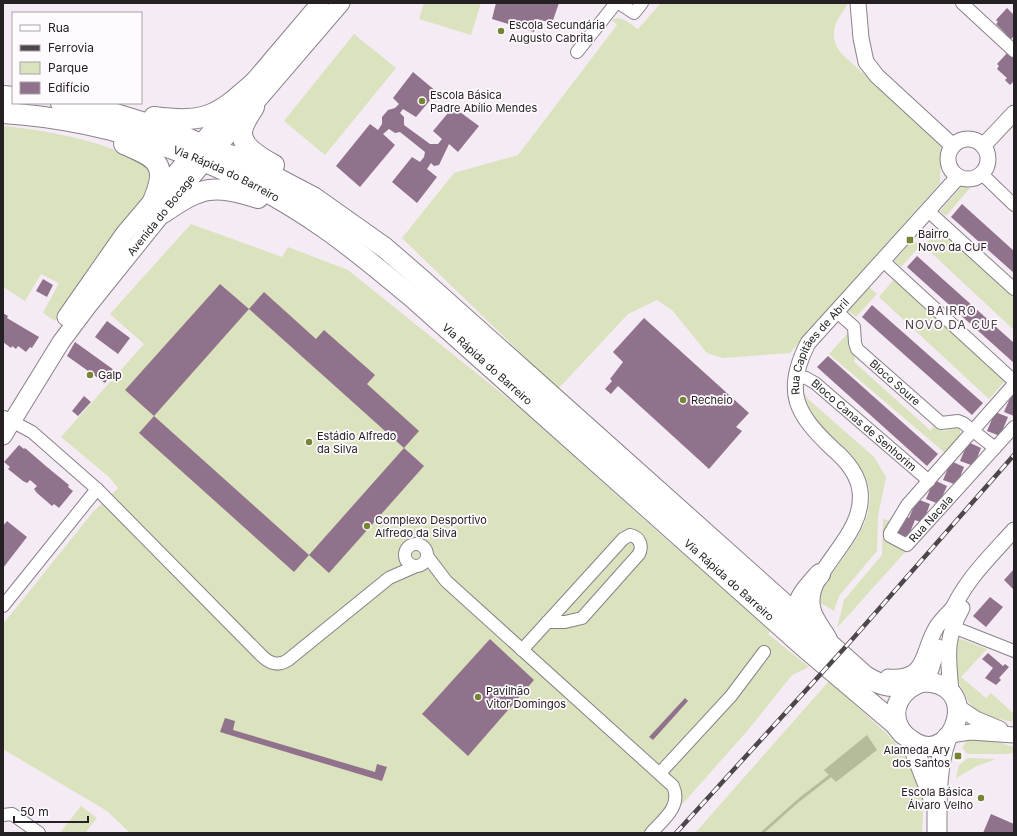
<svg xmlns="http://www.w3.org/2000/svg" width="1017" height="836" font-family="Inter,sans-serif">
<rect width="100%" height="100%" fill="#f5ebf4"/>
<g fill="#dae3bd">
<path d="M424,3H481L471,35L419,19Z"/>
<path d="M661,3H848C845,9 841,14 838,19C830,33 834,47 845,57L941,143L940,183L790,353L723,358L707,353L672,310L657,300L628,314L558,389L402,238L454,173L518,155L617,25L612,20C621,14 630,24 638,29Z"/>
<path d="M354,34L396,68L325,155L284,121Z"/>
<path d="M3,126C54,131 105,142 150,165L151,188L98,255L55,321L43,313L59,283L41,274L25,301L3,287Z"/>
<path d="M965,183L970,188L946,216L940,211Z"/>
<path d="M191,224L282,257L288,247L348,270L522,410L668,541L772,630L768,634L809,667L792,675L748,730L671,817L665,811L645,833H130L107,811L3,749V624L93,512L118,488L109,477L61,437L144,344L110,314Z"/>
<path d="M941,227L1014,295V330L924,246Z"/>
<path d="M913,240L920,246L901,267L894,261Z"/>
<path d="M895,278L1006,380L989,399L879,297Z"/>
<path d="M869,287L877,294L856,317L848,311Z"/>
<path d="M849,332L848,346L855,356L854,362L931,431L933,426L944,431L955,428L960,429V436L945,453L829,354Z"/>
<path d="M804,392L808,399L874,457L886,477L878,516L877,551L839,596L834,611L819,602L822,586C857,539 899,497 841,445C821,426 810,420 804,392Z"/>
<path d="M883,519L890,521L886,538L906,551L837,628L844,600L882,555Z"/>
<path d="M955,637L987,649L961,677L986,698L991,693L1014,714L1012,722L987,716L976,710L968,701L954,673Z"/>
<path d="M829,681L886,733L899,747L909,762L924,798L922,833H695Z"/>
<path d="M989,739L1014,747V753L1006,754H967L962,747L965,744L966,740Z"/>
<path d="M968,758L996,759L977,766L956,778L959,765Z"/>
<path d="M81,806L97,818L85,833H60Z"/>
</g>
<path fill="#b4bd97" d="M867,735L877,750L836,782L824,770Z"/>
<g fill="none" stroke-linecap="round" stroke-linejoin="round">
<path stroke="#b4bd97" stroke-width="3" d="M762,833L799,800L830,776"/>
</g>
<g fill="#90728c">
<path d="M496,3H559L552,23L537,19L534,32L492,19Z"/>
<path d="M1007,8L1014,15V36L1009,41L1003,37L1006,34L996,24L998,22L996,20Z"/>
<path d="M1008,52L1014,57V81L1010,85L1005,80L1007,78L997,69L999,66L997,64Z"/>
<path d="M413,72L437,92L416,117L403,109L400,113L404,117V125L430,144H438L442,139L433,131L453,107L479,126L458,152L449,144L439,165L434,166L431,163L427,169L437,177L417,203L392,182L412,157L420,162L424,157L425,152L400,132L395,133L389,129L383,134L395,145L360,187L336,166L370,124L378,130L382,124V117L388,110L395,108L399,104L393,98Z"/>
<path d="M962,204L1014,251V273L951,217Z"/>
<path d="M917,256L1014,343V363L907,267Z"/>
<path d="M43,279L53,285L47,297L36,291Z"/>
<path d="M220,284L249,309L264,292L316,339L324,330L375,375L367,384L419,431L404,448L249,309L154,416L125,390Z"/>
<path d="M872,305L983,403L972,415L862,317Z"/>
<path d="M3,313L8,316L7,318L39,337L32,348L30,347L26,352L18,346L16,349L12,346L11,348L3,342Z"/>
<path d="M644,318L749,413L736,427L742,431L709,469L618,386L611,394L605,389L612,381L610,379L623,362L613,352Z"/>
<path d="M107,321L130,338L118,354L95,337Z"/>
<path d="M75,342L114,370L105,383L67,356Z"/>
<path d="M828,356L938,454L927,466L817,367Z"/>
<path d="M1012,393L1014,394V416L1004,412Z"/>
<path d="M84,396L91,402L78,416L72,411Z"/>
<path d="M995,412L1008,417L1000,436L987,431Z"/>
<path d="M154,416L309,555L294,572L139,433Z"/>
<path d="M968,442L981,448L974,466L960,461Z"/>
<path d="M19,445L24,449L25,448L47,467L69,485L68,487L73,491L59,508L54,504L52,506L37,493L34,489L37,486L30,480L27,483L23,481L8,469L10,467L4,462Z"/>
<path d="M404,448L424,466L329,573L309,555Z"/>
<path d="M951,461L964,467L957,485L943,480Z"/>
<path d="M934,480L947,486L939,504L926,499Z"/>
<path d="M917,499L930,504L923,523L915,520L907,540L894,535L902,515L909,518Z"/>
<path d="M7,521L27,537L3,568V526Z"/>
<path d="M1014,569V590L1004,580Z"/>
<path d="M990,597L1003,607L986,627L973,616Z"/>
<path d="M490,639L534,680L468,756L422,714Z"/>
<path d="M988,653L1003,666L1005,664L1009,667L999,678L1001,680L996,685L985,678L993,668L982,659Z"/>
<path d="M685,698L688,701L653,740L649,737Z"/>
<path d="M225,718L235,721L233,730L375,772L377,764L387,767L382,781L220,732Z"/>
<path d="M991,814L1014,824V833H983Z"/>
</g>
<g fill="none" stroke-linecap="round" stroke-linejoin="round">
<defs>
<g id="minor">
<path d="M619,3L634,13L642,3"/>
<path d="M962,3L1014,51"/>
<path d="M577,52L616,3"/>
<path d="M982,174L1014,205"/>
<path d="M927,210L1014,289"/>
<path d="M882,260L1014,381"/>
<path id="s1" d="M836,311L854,327L855,343L857,349L941,423L958,421L963,423L995,448"/>
<path id="s2" d="M795,376L806,378L815,383L929,481"/>
<path id="s3" d="M1014,384L907,505L890,533V536L907,545L1014,427"/>
<path d="M4,417L32,432L97,489L263,657C271,664 279,666 288,660L389,578L414,567"/>
<circle cx="416" cy="555" r="11"/>
<path d="M427,556L446,581L673,786C682,806 664,819 651,833"/>
<path d="M3,606L97,489"/>
<path d="M953,627L1014,651"/>
<path d="M522,650L623,539L630,535C640,537 643,546 639,554L582,618L565,622H547"/>
<path d="M660,773L731,696L764,652"/>
<path d="M3,815L12,814L39,833"/>
</g>
<g id="tertiary">
<path d="M858,3L861,38L866,62L877,76L953,146"/>
<circle cx="968" cy="159" r="20"/>
<path d="M983,146L1014,113"/>
<path d="M949,617C964,581 988,559 1014,530"/>
<path id="s4" d="M829,638C824,629 815,619 813,609C803,572 866,539 860,491C858,474 846,460 833,449C796,414 783,392 808,343L958,177"/>
<path d="M888,677C928,680 921,653 936,628C940,621 947,615 952,609"/>
<path d="M927,682L938,647"/>
<path d="M951,694C949,658 943,642 962,608"/>
<path d="M958,707L976,719L1000,729"/>
<path d="M949,735L971,732L1014,735"/>
</g>
<g id="secondary">
<path d="M66,317L124,234L320,3"/>
<path id="s5" d="M3,436L61,342L88,306L190,179L341,3"/>
</g>
<g id="primary">
<path d="M923,682C983,682 954,764 916,743C909,739 904,736 900,729C888,708 903,688 923,682Z"/>
<path d="M910,739L935,803"/>
<path d="M937,833C937,800 936,768 947,737"/>
</g>
<g id="trunk">
<path d="M3,96L13,97"/>
<path d="M61,103L106,111L174,132L216,151L237,157L313,197L385,248L422,280L865,676C883,687 893,688 913,685"/>
<path d="M254,107C250,114 242,124 242,133C242,148 263,159 274,165"/>
<path id="s6" d="M3,113C118,120 232,163 326,229C356,250 384,274 412,297L802,645L894,723L903,734"/>
<path d="M154,117C207,124 218,115 256,81"/>
<path d="M124,144C157,158 169,164 153,201"/>
<path d="M163,213C202,186 213,184 258,198"/>
<path d="M795,624C798,597 802,594 820,574"/>
</g>
</defs>
<use href="#minor" stroke="#8a8189" stroke-width="14"/>
<use href="#tertiary" stroke="#8a8189" stroke-width="17"/>
<use href="#secondary" stroke="#8a8189" stroke-width="19"/>
<use href="#primary" stroke="#8a8189" stroke-width="21"/>
<use href="#trunk" stroke="#8a8189" stroke-width="22"/>
<use href="#minor" stroke="#fff" stroke-width="12"/>
<use href="#tertiary" stroke="#fff" stroke-width="15"/>
<use href="#secondary" stroke="#fff" stroke-width="17"/>
<use href="#primary" stroke="#fff" stroke-width="19"/>
<use href="#trunk" stroke="#fff" stroke-width="20"/>
<defs>
<path id="rail" d="M676,833L849,643L1014,455"/>
</defs>
<use href="#rail" stroke="#4d474c" stroke-width="4.5"/>
<use href="#rail" stroke="#fffafe" stroke-width="3" stroke-dasharray="9" stroke-linecap="butt"/>
</g>
<g fill="#768534" stroke="#fffafe" stroke-width="1.5">
<circle cx="501" cy="31" r="4"/>
<circle cx="422" cy="101" r="4"/>
<rect x="906" y="236" width="8" height="8" rx="2"/>
<circle cx="90" cy="375" r="4"/>
<circle cx="683" cy="400" r="4"/>
<circle cx="309" cy="442" r="4"/>
<circle cx="367" cy="526" r="4"/>
<circle cx="478" cy="697" r="4"/>
<rect x="954" y="752" width="8" height="8" rx="2"/>
<circle cx="981" cy="798" r="4"/>
</g>
<g text-anchor="middle" dominant-baseline="central" stroke-width="3.5" stroke-linejoin="round" paint-order="stroke">
<g font-size="11" fill="#242023" stroke="#fffafe" text-anchor="start">
<text x="509" y="25">Escola Secundária<tspan x="509" dy="13">Augusto Cabrita</tspan></text>
<text x="430" y="95">Escola Básica<tspan x="430" dy="13">Padre Abílio Mendes</tspan></text>
<text x="918" y="234">Bairro<tspan x="918" dy="13">Novo da CUF</tspan></text>
<text x="98" y="375">Galp</text>
<text x="691" y="400">Recheio</text>
<text x="317" y="436">Estádio Alfredo<tspan x="317" dy="13">da Silva</tspan></text>
<text x="375" y="520">Complexo Desportivo<tspan x="375" dy="13">Alfredo da Silva</tspan></text>
<text x="486" y="691">Pavilhão<tspan x="486" dy="13">Vitor Domingos</tspan></text>
<text x="950" y="750" text-anchor="end">Alameda Ary<tspan x="950" dy="13">dos Santos</tspan></text>
<text x="973" y="792" text-anchor="end">Escola Básica<tspan x="973" dy="13">Álvaro Velho</tspan></text>
</g>
<g font-size="11" fill="#242023" stroke="#fffafe">
<text stroke="none"><textPath href="#s6" startOffset="233">Via Rápida do Barreiro</textPath></text>
<text stroke="none"><textPath href="#s5" startOffset="272">Avenida do Bocage</textPath></text>
<text stroke="none"><textPath href="#s4" startOffset="338">Rua Capitães de Abril</textPath></text>
<text stroke="none"><textPath href="#s6" startOffset="558">Via Rápida do Barreiro</textPath></text>
<text stroke="none"><textPath href="#s1" startOffset="97">Bloco Soure</textPath></text>
<text stroke="none"><textPath href="#s2" startOffset="86">Bloco Canas de Senhorim</textPath></text>
<text stroke="none"><textPath href="#s3" startOffset="252">Rua Nacala</textPath></text>
<text stroke="none"><textPath href="#s6" startOffset="882">Via Rápida do Barreiro</textPath></text>
</g>
<g font-size="12" letter-spacing="1" fill="#4c444b" stroke="#fffafe">
<text x="952" y="310">BAIRRO<tspan x="952" dy="14">NOVO DA CUF</tspan></text>
</g>
</g>
<rect width="1017" height="836" fill="none" stroke="#242023" stroke-width="8"/>
<rect x="12" y="12" width="130" height="92" fill="#fffafe" stroke="#a7a3a6"/>
<rect x="20" y="25" width="20" height="6" fill="#ffffff" stroke="#a7a3a6"/>
<text x="48" y="32" font-size="12" fill="#242023">Rua</text>
<rect x="20" y="45" width="20" height="6" fill="#4d474c" stroke="#a7a3a6"/>
<text x="48" y="52" font-size="12" fill="#242023">Ferrovia</text>
<rect x="20" y="62" width="20" height="12" fill="#dae3bd" stroke="#a7a3a6"/>
<text x="48" y="72" font-size="12" fill="#242023">Parque</text>
<rect x="20" y="82" width="20" height="12" fill="#90728c" stroke="#a7a3a6"/>
<text x="48" y="92" font-size="12" fill="#242023">Edifício</text>
<path d="M14 816v6h74v-6" fill="none" stroke="#242023" stroke-width="2"/>
<text x="20" y="816" font-size="12" fill="#242023" stroke="#fffafe" stroke-width="3" paint-order="stroke">50 m</text>
</svg>
